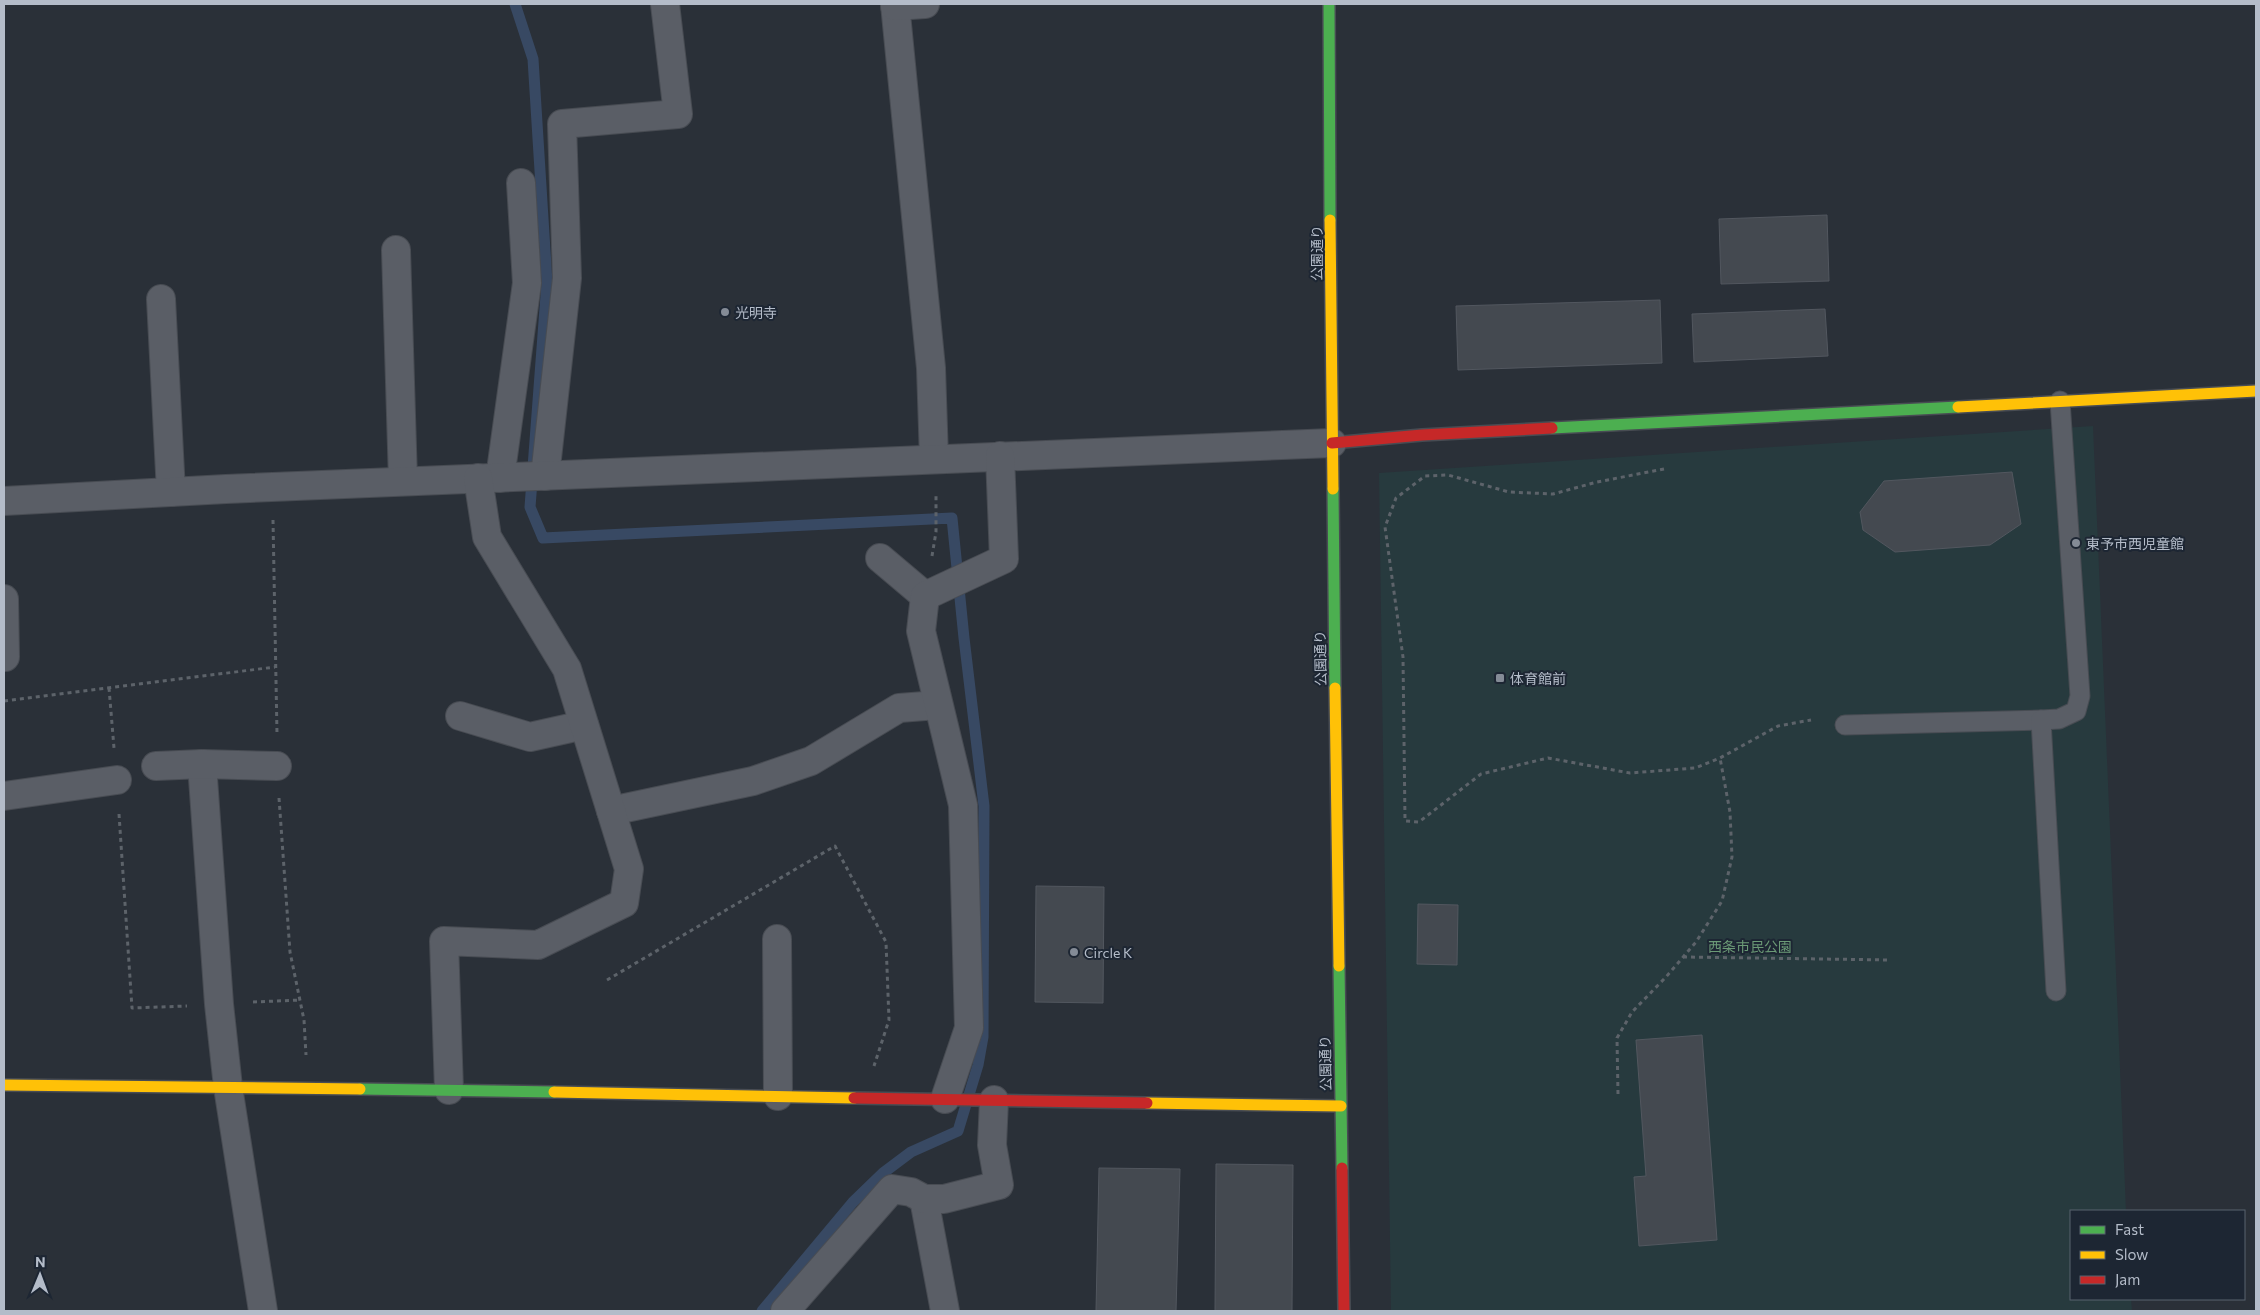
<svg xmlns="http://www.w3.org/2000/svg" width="2260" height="1315" font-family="Commissioner,'Noto Sans JP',sans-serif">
<rect width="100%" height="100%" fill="#2a3038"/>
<path fill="#273a3e" d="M2093,426L2126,1211H2071V1299H2131L2132,1311H1391L1379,473Z"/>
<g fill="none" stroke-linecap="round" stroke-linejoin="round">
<path stroke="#384963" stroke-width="11" d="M515,4L533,59L547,282L530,507L543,538L952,518L964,638L984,806L983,1037L978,1065L958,1131L911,1152L883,1173L853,1202L762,1311"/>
</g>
<g fill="#444950" stroke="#52575f">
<path d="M1827,215L1829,281L1721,284L1719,219Z"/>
<path d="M1660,300L1662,363L1458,370L1456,306Z"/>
<path d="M1825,309L1828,356L1694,362L1692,314Z"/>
<path d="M2012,472L2021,524L1990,545L1895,552L1863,530L1860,512L1884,481Z"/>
<path d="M1036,886L1104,887L1103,1003L1035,1002Z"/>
<path d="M1418,904L1458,905L1457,965L1417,964Z"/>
<path d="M1702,1035L1717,1240L1639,1246L1634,1177L1646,1176L1636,1040Z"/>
<path d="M1216,1164L1293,1165L1292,1311H1215Z"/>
<path d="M1099,1168L1180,1169L1176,1311H1096Z"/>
</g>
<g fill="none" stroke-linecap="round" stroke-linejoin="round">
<defs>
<g id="lane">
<path d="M1845,725L2041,720"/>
<path d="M2056,991L2041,720L2059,719L2076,711L2080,696L2060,401"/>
</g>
<g id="street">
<path d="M895,4L931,368L934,459"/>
<path d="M895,6L925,4"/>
<path d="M396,250L403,481"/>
<path d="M161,299L171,492"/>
<path d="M545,476L567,278L562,124L678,114L665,4"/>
<path d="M500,478L527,283L521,183"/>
<path d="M4,501L226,489L1332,443"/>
<path d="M880,558L925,596"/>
<path d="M4,599L5,657"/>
<path d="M460,716L530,737L584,725"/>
<path d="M202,764L219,1004L228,1087L263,1311"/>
<path d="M156,766L202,764L277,766"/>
<path d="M4,796L117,780"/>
<path d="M611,811L753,781L811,761L899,708L938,705"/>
<path d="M777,939L778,1096"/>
<path d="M449,1090L444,941L538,945L624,903L629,869L567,669L487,537L478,478"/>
<path d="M945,1099L969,1028L963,805L921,631L925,596L1004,559L1000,456"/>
<path d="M924,1199L945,1311"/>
<path d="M785,1311L892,1189L911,1192L924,1199H944L999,1185L992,1145L994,1100"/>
</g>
<g id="fast">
<path d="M1329,4L1330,220"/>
<path d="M1552,428L1958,407"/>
<path d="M1333,489L1335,688"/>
<path d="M1339,966L1342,1168"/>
<path d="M360,1089L554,1092"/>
</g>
<g id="slow">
<path d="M1330,220L1333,489"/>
<path d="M1958,407L2256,391"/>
<path d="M1335,688L1339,966"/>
<path d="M4,1085L360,1089"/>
<path d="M554,1092L854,1098"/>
<path d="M1147,1103L1341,1106"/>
</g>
<g id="jam">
<path d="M1332,443L1422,435L1552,428"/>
<path d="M854,1098L1147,1103"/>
<path d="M1342,1168L1344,1311"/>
</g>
</defs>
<use href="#lane" stroke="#484c53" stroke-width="21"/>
<use href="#street" stroke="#484c53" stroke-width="30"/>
<use href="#fast" stroke="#484c53" stroke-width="14"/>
<use href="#slow" stroke="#484c53" stroke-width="14"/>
<use href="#jam" stroke="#484c53" stroke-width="14"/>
<g stroke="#5d636a" stroke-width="3" stroke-dasharray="4 4" stroke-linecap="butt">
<path d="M1664,469L1597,482L1553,494L1509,492L1448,475L1425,476L1396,498L1385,527L1403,657L1405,821L1419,822L1481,774L1548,758L1630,773L1695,768L1720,758L1778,726L1811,720"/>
<path d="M273,520L277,734"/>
<path d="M932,556L936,532V493"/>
<path d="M109,688L114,748"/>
<path d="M4,701L275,667"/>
<path d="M279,798L290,952L304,1020L306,1055"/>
<path d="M119,814L132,1008L187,1006"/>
<path d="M1683,957L1891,960"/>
<path d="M607,980L835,846L886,942L889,1020L874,1066"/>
<path d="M253,1002L300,1000"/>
<path d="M1618,1094L1617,1038L1632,1012L1666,977L1696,942L1722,901L1732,857L1730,812L1720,758"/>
</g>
<use href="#lane" stroke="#5a5e66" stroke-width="19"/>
<use href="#street" stroke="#5a5e66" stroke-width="28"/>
<use href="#fast" stroke="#4caf50" stroke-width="11"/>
<use href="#slow" stroke="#ffc107" stroke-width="11"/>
<use href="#jam" stroke="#c62828" stroke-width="11"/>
</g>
<g fill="#848b96" stroke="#1d2633" stroke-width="2">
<circle cx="725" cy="312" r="5"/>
<circle cx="2076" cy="543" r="5"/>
<rect x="1495" y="673" width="10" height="10" rx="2.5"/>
<circle cx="1074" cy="952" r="5"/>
</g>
<g text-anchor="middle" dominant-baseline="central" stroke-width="4" stroke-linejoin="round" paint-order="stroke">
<g font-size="14" fill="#b4bcc9" stroke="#1d2633">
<text transform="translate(1316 253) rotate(-90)">公園通り</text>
<text transform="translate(1320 658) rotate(-91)">公園通り</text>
<text transform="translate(1325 1063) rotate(-91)">公園通り</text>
</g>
<g font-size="14" fill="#b4bcc9" stroke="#1d2633" text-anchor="start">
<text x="735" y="312">光明寺</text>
<text x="2086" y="543">東予市西児童館</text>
<text x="1510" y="678">体育館前</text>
<text x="1084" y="952">Circle K</text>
</g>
<g font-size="14" fill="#6b9a76" stroke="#1d2633">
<text x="1750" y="946">西条市民公園</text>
</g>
</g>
<rect width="2260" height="1315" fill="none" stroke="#b4bcc9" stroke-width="10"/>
<rect x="2070" y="1210" width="175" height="90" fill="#1d2633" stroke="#59626f"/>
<rect x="2080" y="1226" width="25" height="8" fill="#4caf50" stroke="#59626f"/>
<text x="2115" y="1235" font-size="15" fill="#b4bcc9">Fast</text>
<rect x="2080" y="1251" width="25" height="8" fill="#ffc107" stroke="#59626f"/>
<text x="2115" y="1260" font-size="15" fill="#b4bcc9">Slow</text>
<rect x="2080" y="1276" width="25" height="8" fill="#c62828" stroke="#59626f"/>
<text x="2115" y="1285" font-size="15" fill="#b4bcc9">Jam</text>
<g transform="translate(40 1275) rotate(1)" stroke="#1d2633" stroke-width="4" paint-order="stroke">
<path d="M0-4L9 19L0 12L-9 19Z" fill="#b4bcc9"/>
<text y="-8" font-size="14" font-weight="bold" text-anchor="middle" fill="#b4bcc9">N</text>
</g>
</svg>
